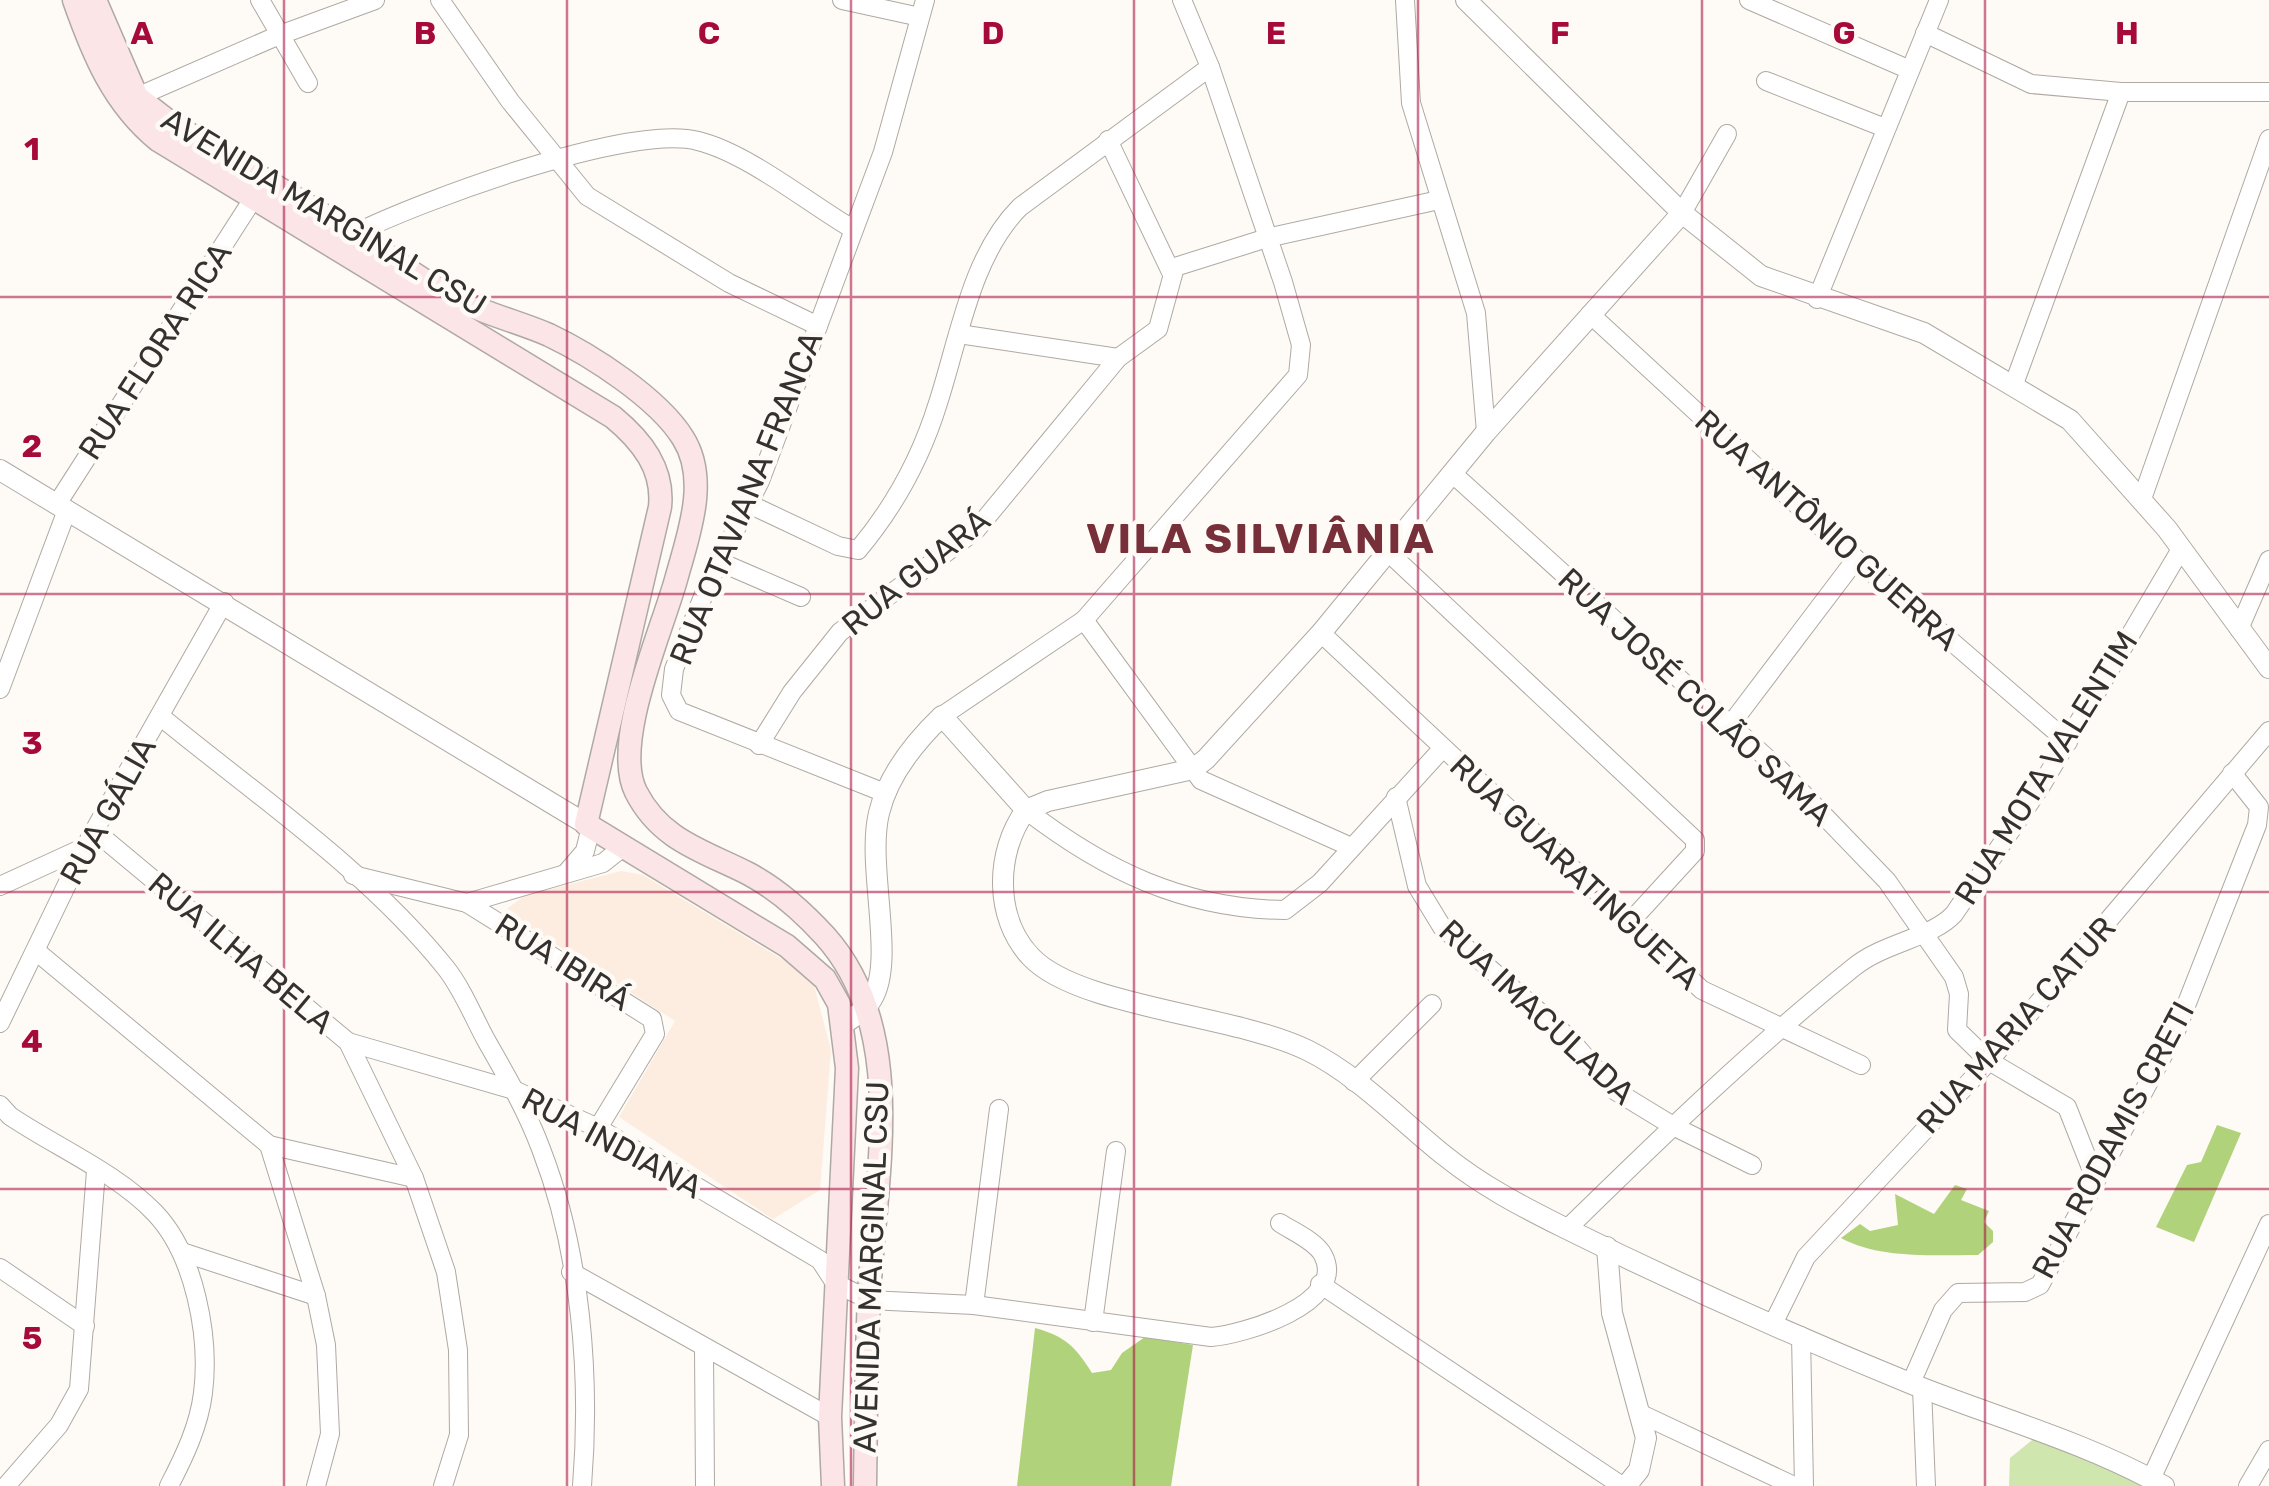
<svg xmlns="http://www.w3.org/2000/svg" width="2269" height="1486" font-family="Rubik,sans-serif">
<rect width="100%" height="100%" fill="#fefaf5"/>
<path fill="#fdede0" d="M621,871L643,875L790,964L814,985L831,1050L820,1190L773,1219L619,1117L675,1021L504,911L524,896Z"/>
<path fill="#cfe6ae" d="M2036,1437L2111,1468L2142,1486H2009L2010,1458Z"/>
<g fill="#b0d27b">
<path d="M2217,1125L2241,1133L2194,1242L2156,1227L2187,1165L2201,1162Z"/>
<path d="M1955,1185L1967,1189L1961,1200L1989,1211L1984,1222L1993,1231V1242L1978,1255C1933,1255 1879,1259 1841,1238L1860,1224L1870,1231L1898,1225L1895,1194L1934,1214Z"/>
<path d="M1035,1328C1065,1336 1076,1347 1092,1373L1111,1370L1122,1353L1145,1337L1193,1345L1171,1486H1017Z"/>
</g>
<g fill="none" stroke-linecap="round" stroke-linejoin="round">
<defs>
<g id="minor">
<path d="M260,0L308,83"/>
<path d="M440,0L510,101L587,196L729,283L818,326"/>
<path d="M842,0L920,17"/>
<path d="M1405,0L1411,103L1476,313L1486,432"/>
<path d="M1749,0L1910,70"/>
<path d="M1925,33L2031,84L2121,92H2269"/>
<path d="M1766,81L1885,128"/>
<path d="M130,100L277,36L375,0"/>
<path d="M1108,140L1171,272"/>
<path d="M1682,213L1727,134"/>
<path d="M354,234C420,201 630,123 698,141C747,153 807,202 851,228"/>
<path d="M1817,299L1939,0"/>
<path d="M1590,314L1856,559L2068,742"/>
<path d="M959,334L1118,358"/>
<path d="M2014,384L2121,92"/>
<path d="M1452,473L1780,770L1887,881L1954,977L1959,994L1957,1030L1989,1061L2067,1107L2095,1178"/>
<path d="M2142,499L2269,139"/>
<path d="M57,504L253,199"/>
<path d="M749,504L838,546L858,550C895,506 921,458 938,403C959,339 971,256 1020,207L1210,67"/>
<path d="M1387,551L1695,840V851L1630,922"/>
<path d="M720,562L801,597"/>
<path d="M1084,620L1201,780L1351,847"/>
<path d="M2239,629L2269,560"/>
<path d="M1321,633L1702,990L1861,1065"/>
<path d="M0,689L67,510"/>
<path d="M160,716C256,795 367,870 445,967C462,988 473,1016 486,1040C506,1075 527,1111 541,1149C581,1252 591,1376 582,1486"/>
<path d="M942,716L1084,620L1298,375L1301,345L1283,282L1210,67L1182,0"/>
<path d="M1731,724L1856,559"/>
<path d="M759,745L792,692L840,632L976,530L1118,358L1158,329L1175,267L1267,238L1439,200"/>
<path d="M885,793L679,711L671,695L674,669L708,584L760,481L787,409L883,152L925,0"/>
<path d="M1396,797L1417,886L1442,927L1568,1037L1614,1090L1673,1126L1752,1165"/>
<path d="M1026,810C1104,870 1184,909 1285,910L1320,883L1442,749"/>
<path d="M96,832L348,1042L414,1178L446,1272L458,1350L459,1435L443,1486"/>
<path d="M567,872L585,851L591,827"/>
<path d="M353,875L467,903L603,863L623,847"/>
<path d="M0,886L85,847"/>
<path d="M467,903L652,1019L655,1034L598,1128"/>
<path d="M36,951L269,1145L316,1296L326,1345L330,1434L316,1486"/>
<path d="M0,1023L85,847L224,602"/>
<path d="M348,1042L514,1090L598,1128L820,1260L835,1283L869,1300L974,1305L1211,1337C1241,1335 1349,1304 1323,1255C1316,1241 1292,1231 1280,1223"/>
<path d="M1354,1082L1432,1004"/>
<path d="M0,1105L10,1116C56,1147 117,1173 155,1213C195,1255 210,1337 203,1393C199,1426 184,1457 169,1486"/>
<path d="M269,1145L414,1178"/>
<path d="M1567,1229C1660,1138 1753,1048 1854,967C1885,942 1932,938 1954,914L2041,786L2181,549"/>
<path d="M182,1252L316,1296"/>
<path d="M0,1268L85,1326"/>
<path d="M571,1272L830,1417"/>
<path d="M1320,1284L1622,1486"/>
<path d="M974,1305L999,1109"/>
<path d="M1093,1322L1116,1151"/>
<path d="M1773,1324L1806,1257L1989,1061L2269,731"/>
<path d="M1801,1336L1804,1486"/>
<path d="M704,1349L705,1486"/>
<path d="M1911,1383L1943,1310L1958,1293L2025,1292L2040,1285L2176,1031L2257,825L2259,807L2232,773"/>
<path d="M1922,1388L1926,1486"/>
<path d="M1641,1414L1794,1486"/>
<path d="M2151,1479L2269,1224"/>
<path d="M6,1486L59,1425L79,1389L96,1171"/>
<path d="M2248,1486L2269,1450"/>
</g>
<g id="tertiary">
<path d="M1466,0L1682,213L1761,276L1924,333L2070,420L2167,529L2269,668"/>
<path d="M1682,213L1486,432L1321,633L1206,759L1193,769L1048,801L1026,810C995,852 994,918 1031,957C1078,1007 1236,1015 1307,1050C1358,1075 1401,1121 1445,1156C1481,1185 1519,1205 1561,1226C1676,1283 1794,1336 1912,1384C1997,1418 2083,1441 2164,1486"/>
<path d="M0,470L586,824"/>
<path d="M843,1024C854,1017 866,1010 872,999C896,960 866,866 879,813C888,775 914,743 942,716L1026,810"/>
<path d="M1607,1247L1612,1313L1646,1438L1639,1470L1626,1486"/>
</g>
<g id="secondary">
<path d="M74,0C93,54 113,103 158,140L613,417C642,441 664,469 660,507L586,824L787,946L825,979L839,1004L847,1068L830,1417L833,1486"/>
<path d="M95,0L137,97L168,121C231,160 296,198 359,237C394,259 428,286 465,303C492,316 522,323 549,335C591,355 658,398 683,438C709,479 689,533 677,576C663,629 611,742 636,792C661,841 704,851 749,874C777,889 803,912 825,936C911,1032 874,1182 869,1298C866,1361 866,1423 865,1486"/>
</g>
</defs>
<use href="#minor" stroke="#afa9a3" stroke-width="20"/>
<use href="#tertiary" stroke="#afa9a3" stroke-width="22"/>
<use href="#secondary" stroke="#afa9a3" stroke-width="25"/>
<use href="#minor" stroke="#fff" stroke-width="18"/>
<use href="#tertiary" stroke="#fff" stroke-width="20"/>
<use href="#secondary" stroke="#fbe5e7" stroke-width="22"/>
</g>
<path fill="none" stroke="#a50a3a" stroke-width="2.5" stroke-opacity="0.55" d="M284,0V1486M567,0V1486M851,0V1486M1134,0V1486M1418,0V1486M1702,0V1486M1985,0V1486M0,297H2269M0,594H2269M0,892H2269M0,1189H2269"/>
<g text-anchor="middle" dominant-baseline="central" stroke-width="9" stroke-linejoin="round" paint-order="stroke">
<g font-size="32" fill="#343230" stroke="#fefaf5">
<text transform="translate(324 212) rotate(31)">AVENIDA MARGINAL CSU</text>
<text transform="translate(155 351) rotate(-57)">RUA FLORA RICA</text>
<text transform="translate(746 498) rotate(-68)">RUA OTAVIANA FRANCA</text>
<text transform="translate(1827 530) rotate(42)">RUA ANTÔNIO GUERRA</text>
<text transform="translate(916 572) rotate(-39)">RUA GUARÁ</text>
<text transform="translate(1695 697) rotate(43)">RUA JOSÉ COLÃO SAMA</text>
<text transform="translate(2046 768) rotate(-58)">RUA MOTA VALENTIM</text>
<text transform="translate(108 811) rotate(-61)">RUA GÁLIA</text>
<text transform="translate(1575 872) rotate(43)">RUA GUARATINGUETA</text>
<text transform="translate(241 953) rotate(40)">RUA ILHA BELA</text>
<text transform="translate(563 962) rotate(32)">RUA IBIRÁ</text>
<text transform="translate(1537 1012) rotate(43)">RUA IMACULADA</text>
<text transform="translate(2016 1025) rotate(-48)">RUA MARIA CATUR</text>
<text transform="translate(2113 1140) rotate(-62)">RUA RODAMIS CRETI</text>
<text transform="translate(612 1143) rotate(28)">RUA INDIANA</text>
<text transform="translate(871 1267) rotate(-88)">AVENIDA MARGINAL CSU</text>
</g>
<g font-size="42" font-weight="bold" letter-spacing="2.5" fill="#772f3a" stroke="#fefaf5">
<text x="1261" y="539">VILA SILVIÂNIA</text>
</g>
</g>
<g font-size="32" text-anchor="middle" font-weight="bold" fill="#a50a3a" stroke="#fefaf5" stroke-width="9" stroke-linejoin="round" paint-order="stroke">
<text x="142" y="44">A</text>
<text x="425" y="44">B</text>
<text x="709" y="44">C</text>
<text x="993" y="44">D</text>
<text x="1276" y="44">E</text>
<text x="1560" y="44">F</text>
<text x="1844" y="44">G</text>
<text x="2127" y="44">H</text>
<text x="32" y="160">1</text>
<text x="32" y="457">2</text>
<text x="32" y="754">3</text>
<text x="32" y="1052">4</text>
<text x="32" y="1349">5</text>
</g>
</svg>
